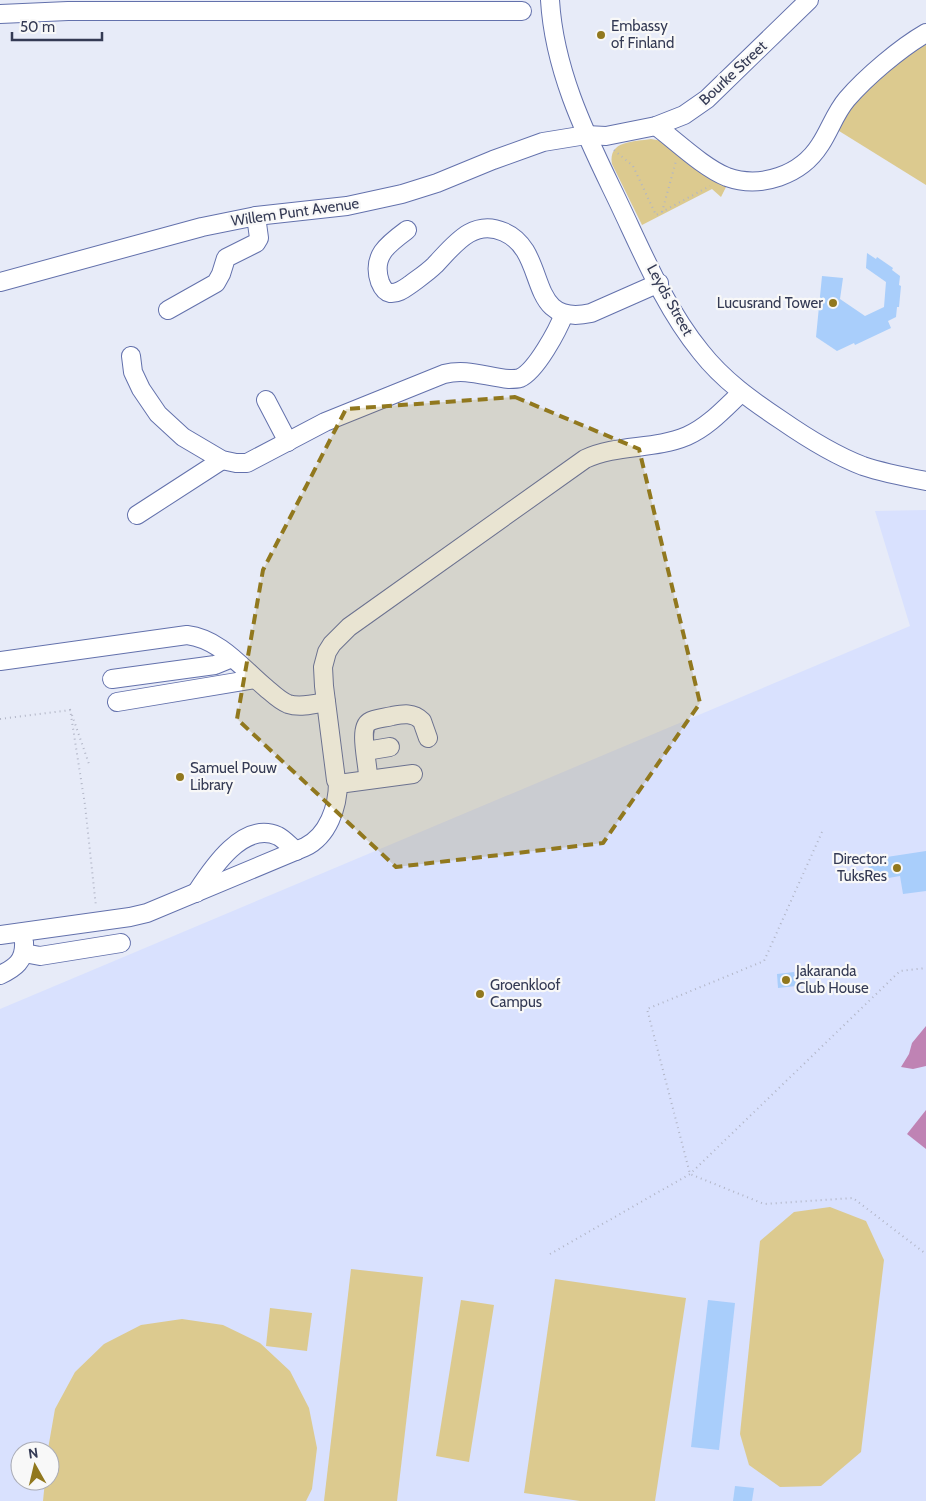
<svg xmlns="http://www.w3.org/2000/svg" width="926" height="1501" font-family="Cabin,sans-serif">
<rect width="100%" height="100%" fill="#e7ebf8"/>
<path fill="#d9e1fe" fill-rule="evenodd" d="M926,510V1501H0V1009L910,626L875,511ZM20,1451H50V1481H20Z"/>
<g fill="#dcca8f">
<path d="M926,30V185L831,126Z"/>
<path d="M651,139L662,141L727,185L721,197L712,189L642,225L612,164C608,140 634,142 651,139Z"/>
<path d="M830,1207L866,1221L884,1260L861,1452L821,1486L780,1487L749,1465L740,1434L760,1241L794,1212Z"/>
<path d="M351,1269L423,1277L397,1501H324Z"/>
<path d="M555,1279L686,1298L655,1501H580L524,1493Z"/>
<path d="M461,1300L494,1305L469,1462L436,1456Z"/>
<path d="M270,1308L312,1313L307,1351L266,1346Z"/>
<path d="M182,1319L223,1325L260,1343L290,1371L309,1408L317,1448L312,1489L306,1501H43L45,1481H50V1451L48,1449L55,1409L75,1372L104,1344L141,1325Z"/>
</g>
<g fill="#bf83b4">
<path d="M926,1026V1066L913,1069L901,1067L909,1054L912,1043Z"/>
<path d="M926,1110V1149L907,1134Z"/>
</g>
<g fill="#a9cefb">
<path d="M867,253L876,259L877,257L893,268L892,270L900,276L899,285L901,286L899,307H897L896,317L888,321L891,328L855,345L854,343L837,351L816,337L822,276L843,278L840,299L865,316L884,307L886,282L866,268Z"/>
<path d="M926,851V891L903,894L900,876L871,881L867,860Z"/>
<path d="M794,972L796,986L778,988L777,974Z"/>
<path d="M708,1300L735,1303L719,1450L691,1447Z"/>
<path d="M735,1486L754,1488L752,1501H733Z"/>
</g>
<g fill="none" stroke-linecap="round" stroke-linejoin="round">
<defs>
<g id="minor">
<path d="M550,0C554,68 583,129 612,189C639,244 662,304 701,352C723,380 751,400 781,420C807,438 834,455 863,466C884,473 905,477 926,481"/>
<path d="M0,14L68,11H522"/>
<path d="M656,126C676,141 704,168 727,177C761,189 801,175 820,145C830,130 835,113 847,99C866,77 900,48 926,33"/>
<path d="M407,230C388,244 371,256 380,282C382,287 385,292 390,293C398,294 405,288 411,284C419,278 428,272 435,265C454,245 473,218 504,232C550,252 524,328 591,313L659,283"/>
<path d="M0,282L202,227L256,216L347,206L402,194L437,183L493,160L543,142L586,135L606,136L656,126L684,115L707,99L809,0"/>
<path d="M168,310L216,283L221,274L226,258L256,243L259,238L256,216"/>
<path d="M131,356L133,372L141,389L158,414L183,437L222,460L236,463H247L325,422L444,374C467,368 486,377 509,379C513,379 517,379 520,378C536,371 558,330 564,314"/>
<path d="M266,400L288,442"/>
<path d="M137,515L222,460"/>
<path d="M0,661L187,635C220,639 242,668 266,688C273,694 280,701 288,704C300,708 315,704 326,702"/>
<path d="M112,679L215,665L232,658"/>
<path d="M117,702L255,679"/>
<path d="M366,751L390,747"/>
<path d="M413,774L346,783H341L336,780L324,686L323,667L327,652L332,644L349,627L585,459C617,444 654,450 687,436C708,427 725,408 741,393"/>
<path d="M368,779C369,767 358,729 369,722C375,718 385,718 392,716C403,714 413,712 422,721L428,738"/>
<path d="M196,893C211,870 243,820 278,836C284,839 290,846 296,851"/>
<path d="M0,935L130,917L147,913L305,847C328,836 338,807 338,782"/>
<path d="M24,953L40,956L121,943"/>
<path d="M0,975C15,968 25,961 24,942"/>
</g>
</defs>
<use href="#minor" stroke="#6371ac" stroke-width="20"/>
<g stroke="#b1b5c6" stroke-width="2" stroke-dasharray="1 4" stroke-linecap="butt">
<path d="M614,150L633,166L656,215L710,186"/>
<path d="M662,212L676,161"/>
<path d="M70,709L85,805L96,907"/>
<path d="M72,715L89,764"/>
<path d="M0,719L71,710"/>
<path d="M822,832L764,961L647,1009L690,1174L764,1204L853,1198L926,1254"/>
<path d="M550,1254L690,1174L900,971L926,968"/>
</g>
<use href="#minor" stroke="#fff" stroke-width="18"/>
</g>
<path fill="#91781e" fill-opacity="0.2" stroke="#91781e" stroke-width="4" stroke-dasharray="10 6" stroke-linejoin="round" d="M515,397L639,449L700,703L603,843L396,867L237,719L263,570L346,409Z"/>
<g fill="#91781e" stroke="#f8f8f8" stroke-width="2">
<circle cx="601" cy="35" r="5"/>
<circle cx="833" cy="303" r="5"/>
<circle cx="180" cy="777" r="5"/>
<circle cx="897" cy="868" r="5"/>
<circle cx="786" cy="980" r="5"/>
<circle cx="480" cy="994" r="5"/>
</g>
<g text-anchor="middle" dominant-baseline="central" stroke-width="4.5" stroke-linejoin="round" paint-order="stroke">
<g font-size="15" fill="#343a54" stroke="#f8f8f8" text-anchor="start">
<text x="611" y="26">Embassy<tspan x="611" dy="17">of Finland</tspan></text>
<text x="823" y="303" text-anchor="end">Lucusrand Tower</text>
<text x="190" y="768">Samuel Pouw<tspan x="190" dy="17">Library</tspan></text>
<text x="887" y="859" text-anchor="end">Director:<tspan x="887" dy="17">TuksRes</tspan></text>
<text x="796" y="971">Jakaranda<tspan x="796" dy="17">Club House</tspan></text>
<text x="490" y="985">Groenkloof<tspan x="490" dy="17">Campus</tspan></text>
</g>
<g font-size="15" fill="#343a54" stroke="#f8f8f8">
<text transform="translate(733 73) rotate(-43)">Bourke Street</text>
<text transform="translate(295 212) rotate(-8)">Willem Punt Avenue</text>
<text transform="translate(670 300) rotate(61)">Leyds Street</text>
</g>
</g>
<g transform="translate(35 1466) rotate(352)"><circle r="24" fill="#f8f8f8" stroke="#aaacb6"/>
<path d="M0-4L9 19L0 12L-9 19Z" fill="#91781e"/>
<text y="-8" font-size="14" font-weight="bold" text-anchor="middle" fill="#343a54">N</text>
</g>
<path d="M12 32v8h90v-8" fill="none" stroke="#343a54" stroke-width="2.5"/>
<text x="20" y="32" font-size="15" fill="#343a54" stroke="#f8f8f8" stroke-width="4" paint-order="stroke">50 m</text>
</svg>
